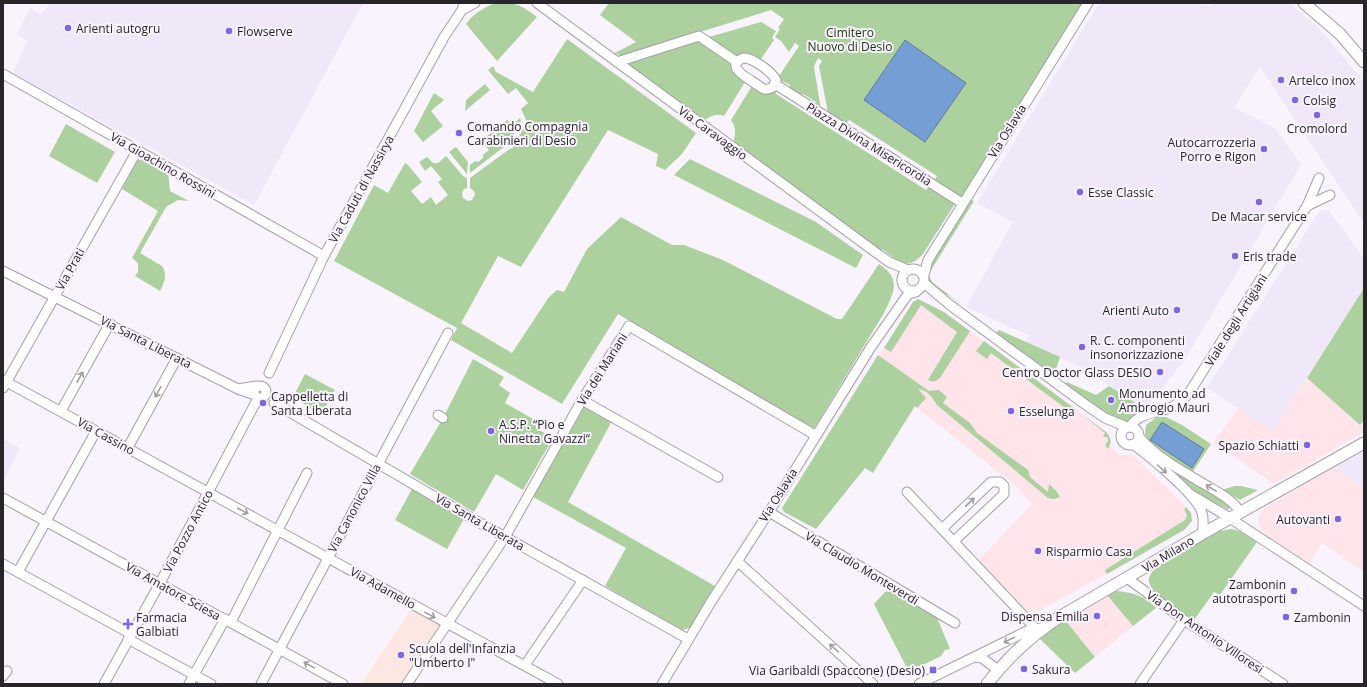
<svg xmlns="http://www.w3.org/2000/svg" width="1367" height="687" font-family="'Open Sans',sans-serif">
<rect width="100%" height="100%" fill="#f9f3fe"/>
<g fill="#ffe4ea">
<path d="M918,299L937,308L984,341L1106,432L1110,436L1111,440L1110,445L1120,455L1130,454L1136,458L1189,510L1191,513L1192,521L1188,526L1184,530L1040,611L1023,610L978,561L1032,504L1017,487L917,408L926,398L874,360L885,348L913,302Z"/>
<path d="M1307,378L1364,429V432L1274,484L1213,443L1238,408L1272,431Z"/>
<path d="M1334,467L1364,489V572L1322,543L1309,564L1271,539L1262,531L1259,525L1258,518L1260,514L1266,507Z"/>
<path d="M1107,595L1133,626L1095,657L1065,620Z"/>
</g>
<g fill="#f0e7f8">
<path d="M50,3H363L254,205L13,73L27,41L16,34L31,8L41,14Z"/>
<path d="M1099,3H1203L1210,7L1213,3H1289L1317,26L1364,82V223L1260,67L1234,107L1275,128L1301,165L1184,361L1145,409L1087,371V370L1026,342L1028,335L966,307L1013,222L977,203Z"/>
<path d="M1320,210L1329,211L1364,259V288L1272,431L1207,388Z"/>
<path d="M3,439L20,448L3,482Z"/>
<path d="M1364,451V489L1334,467Z"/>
</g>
<path fill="#fce7e2" d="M411,609L441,626L402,684H361Z"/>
<g fill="#add09f">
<path d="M495,3C518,3 519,4 537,17L497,61L466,24C473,14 483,8 495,3Z"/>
<path d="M609,3H1083L961,198L934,181L937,176L849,120L846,124L828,113L819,66L822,61L818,58L815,64L814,67L821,109L816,105V102L803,94H800L790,89V85L782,81H779L777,79L799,46L795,43L789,52L781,41L775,37L780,29L778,28L784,19L771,10L622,56L616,54H613L636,42L600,15Z"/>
<path d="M761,22L776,31L772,38L774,40L759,62L737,57L709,37Z"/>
<path d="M567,39L696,133L682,154L665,170L656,166L658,154L608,130L521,267L498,256L461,323L512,353L549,297L557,290L564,292L587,249L621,217L672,245H684L723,260L837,319H842L879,264C902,279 894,292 884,313L812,432L618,314L562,404L451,340L457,328L334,261L374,185L388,193L405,163L408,165L422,182L411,191L422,204L431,197L436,205L448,195L438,182L442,179L431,166L425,171L419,162L427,157L433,163H438L446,156L463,176L467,178V188L464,189L462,193L463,198L468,201L472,200L475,194L474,191L470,188V178L511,148L512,149L527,122L521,109L528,103L516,88L508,94L488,70L493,66L496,72L533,92Z"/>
<path d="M698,40L732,63L745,82L724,116C716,113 710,116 704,121L629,65V61Z"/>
<path d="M485,84L490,90L465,111L466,100Z"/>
<path d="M752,86L775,90L776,94L926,190L930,185L956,202L923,254C907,272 898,261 882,249L880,251L733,143C736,134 736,127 731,120Z"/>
<path d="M434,93L444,100L431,111L443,126L423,142L414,131Z"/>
<path d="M520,118L521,121L509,143L470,173V165L475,161L478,162L483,158V155L489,150L481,141L507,120L512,125Z"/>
<path d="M66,124L115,152L97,183L49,156Z"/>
<path d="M456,147L468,162L467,174L449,152Z"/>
<path d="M149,159L168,170L170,191L189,201L178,200L166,207L140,253L162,266C168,274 164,283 160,291L135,276L138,272V263L132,258L158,211L122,189L138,160Z"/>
<path d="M690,159L816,222L863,255L856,268L674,175Z"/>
<path d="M971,200L974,201L928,275L933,283L965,307L948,295L939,293L927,283L926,278L928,269Z"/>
<path d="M1364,288V421L1360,425L1307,378Z"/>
<path d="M918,299L944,312L970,331L940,378C936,381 933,383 928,380L957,332L921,305L891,352L884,348L913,302Z"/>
<path d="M999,330L1060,357L1054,375L1053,376L995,335Z"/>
<path d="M984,341L1106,432C1111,438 1112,442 1108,449L1105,445L1108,441V438L1103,436L1105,433L1072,406L1070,409L1067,407L1065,408L991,353L987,359L976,351Z"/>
<path d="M878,355L929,391L939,390L947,397L943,403L970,423L977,433L1028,470L1030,477L1048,492L1049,484L1057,492L1060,497L1054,499L1048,498L937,405C932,397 928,390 918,389L926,398L917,408L915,406L873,473L865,468L816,529L784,512L782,508Z"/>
<path d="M473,359L504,377L499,385L510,393L505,403L535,420L536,428L553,438L523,490L496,474L474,512L410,474L443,418Z"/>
<path d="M305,374L335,390L321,415L293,397Z"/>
<path d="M1067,382L1096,395L1109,386L1145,409L1146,411C1141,414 1135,419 1129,421C1116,425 1076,393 1064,385Z"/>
<path d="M585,406L612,421L568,502L715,586L690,628L682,630L605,586L626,548L533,497Z"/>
<path d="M1157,417H1166L1182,425L1211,444L1192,473L1149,443L1145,434L1146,425Z"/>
<path d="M1167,466L1226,499L1229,506V510L1198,494Z"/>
<path d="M1235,486H1241L1258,490L1240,500L1221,490Z"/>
<path d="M412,489L464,519L447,549L395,520Z"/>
<path d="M1186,507L1191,513L1192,521L1184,530L1107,574L1105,570L1185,520L1187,515L1184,510Z"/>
<path d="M1231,529L1239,531L1257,542L1220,595L1214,592L1194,620C1183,612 1152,596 1149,582C1148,577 1151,573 1155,569L1216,532Z"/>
<path d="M892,590L936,615L950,649L945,650L941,656L909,672L874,604L885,592Z"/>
<path d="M1116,591C1132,592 1145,596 1156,608L1133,626L1107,595Z"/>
<path d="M1065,620L1095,657L1075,673L1039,638Z"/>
</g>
<g fill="#759ed4" stroke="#5e7aa1">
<path d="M905,40L966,83L925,142L864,100Z"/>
<path d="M1162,422L1204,449L1192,468L1150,440Z"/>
</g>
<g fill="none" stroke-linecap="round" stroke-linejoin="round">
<defs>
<g id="minor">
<path d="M537,3L878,254L889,262L908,270"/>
<path d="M462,10L475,3"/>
<path d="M743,58C752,57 772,72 776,80L773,87C771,88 768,90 764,89C761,88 757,84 753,82C746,77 725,66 743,58Z"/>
<path d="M617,62L699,36L737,62"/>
<path d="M3,74L324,256"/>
<path d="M775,84L962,203"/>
<path d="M1307,206L1330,195"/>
<circle cx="913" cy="280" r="11"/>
<path d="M3,271L238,389"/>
<path d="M924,275L928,260L1088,3"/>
<path d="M924,283L950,305L1086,405L1105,418L1127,427"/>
<path d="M269,373L324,256L444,37L462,10L464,3"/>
<path d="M3,380L558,684"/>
<circle cx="260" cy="392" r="6"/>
<path d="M3,388L137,151"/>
<path d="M255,395L238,389L256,386"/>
<path d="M582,400L718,477"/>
<path d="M274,403L473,519L688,639"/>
<path d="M61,411L110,323"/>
<path d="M438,415L443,418"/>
<path d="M1130,427C1137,413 1159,413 1172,407C1179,403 1184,399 1189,393L1307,206L1319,178"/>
<circle cx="1130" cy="436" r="9"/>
<path d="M1139,437C1156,457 1182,471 1204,484C1219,493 1230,498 1241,512"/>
<path d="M1133,444C1148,455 1198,496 1202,513C1204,519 1203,528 1202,534"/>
<path d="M127,449L177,358"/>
<path d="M907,492L1036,629"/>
<path d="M1190,494L1225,515L1364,606"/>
<path d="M3,498L343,684"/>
<path d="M769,512L955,623"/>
<path d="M942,529L991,482H1000L1004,486V494L954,541"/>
<path d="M737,561L873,684"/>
<path d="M3,564L131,634"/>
<path d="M18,572L96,431"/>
<path d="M1127,578L1184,620L1283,684"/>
<path d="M231,622L307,473"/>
<path d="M128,639L211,684"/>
<path d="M976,657L982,658L998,670"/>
<path d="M525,665L583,580"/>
<path d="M3,676L7,671"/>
<path d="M104,684L160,583L258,398"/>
<path d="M189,684L225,619"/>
<path d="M261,684L448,333"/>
<path d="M407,684L505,537L582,400L629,326L815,435"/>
<path d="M662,684L711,602L769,512L871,347L906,297L909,294L916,292"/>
<path d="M919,684L1029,630L1041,628"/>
<path d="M1140,684L1184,620"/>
</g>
<g id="major">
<path d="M1304,3L1340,34L1364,62"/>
<path d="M987,684C1008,657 1033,634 1061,616L1202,534L1364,443"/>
</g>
</defs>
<use href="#minor" stroke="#a49fa8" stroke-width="11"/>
<use href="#major" stroke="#a49fa8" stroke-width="13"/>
<use href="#minor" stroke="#fff" stroke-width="9"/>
<use href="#major" stroke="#fff" stroke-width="11"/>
</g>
<defs><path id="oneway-shaft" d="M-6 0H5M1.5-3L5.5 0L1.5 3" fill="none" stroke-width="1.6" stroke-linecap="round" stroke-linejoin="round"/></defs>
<g stroke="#9e9d9f">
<use href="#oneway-shaft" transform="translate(80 377) rotate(-61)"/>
<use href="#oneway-shaft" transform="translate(158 392) rotate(118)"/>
<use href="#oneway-shaft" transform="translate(1162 469) rotate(42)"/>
<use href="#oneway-shaft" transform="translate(1211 488) rotate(-149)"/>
<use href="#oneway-shaft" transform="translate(970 502) rotate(-43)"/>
<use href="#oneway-shaft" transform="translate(243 511) rotate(28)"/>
<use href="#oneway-shaft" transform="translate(430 615) rotate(29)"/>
<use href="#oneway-shaft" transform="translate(1009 640) rotate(153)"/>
<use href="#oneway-shaft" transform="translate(834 648) rotate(-138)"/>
<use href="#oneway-shaft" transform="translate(309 665) rotate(-151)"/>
</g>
<g fill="#7c66e2" stroke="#f9f3fe" stroke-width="1.5">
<circle cx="68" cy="28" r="4"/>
<circle cx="229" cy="31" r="4"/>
<circle cx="1281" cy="80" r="4"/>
<circle cx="1295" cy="100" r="4"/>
<circle cx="1317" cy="115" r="4"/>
<circle cx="459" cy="133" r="4"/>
<circle cx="1264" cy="149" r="4"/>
<circle cx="1080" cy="192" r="4"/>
<circle cx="1259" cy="202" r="4"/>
<circle cx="1235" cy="256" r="4"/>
<circle cx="1177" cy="310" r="4"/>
<circle cx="1082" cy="347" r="4"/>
<circle cx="1160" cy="372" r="4"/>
<circle cx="1111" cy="400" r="4"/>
<circle cx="263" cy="403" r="4"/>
<circle cx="1011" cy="411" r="4"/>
<circle cx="491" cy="431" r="4"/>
<circle cx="1307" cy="445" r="4"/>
<circle cx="1338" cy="519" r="4"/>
<circle cx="1038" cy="551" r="4"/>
<circle cx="1294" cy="591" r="4"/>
<circle cx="1097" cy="616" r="4"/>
<circle cx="1286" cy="617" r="4"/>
<path d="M126 618h4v4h4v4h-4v4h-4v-4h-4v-4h4z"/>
<circle cx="401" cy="655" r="4"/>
<circle cx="1024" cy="669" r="4"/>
<rect x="929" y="666" width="8" height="8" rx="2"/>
</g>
<g text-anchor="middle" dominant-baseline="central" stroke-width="4" stroke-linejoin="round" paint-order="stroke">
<g font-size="12" fill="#28262a" stroke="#f9f3fe" text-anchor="start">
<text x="76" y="28">Arienti autogru</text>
<text x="237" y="31">Flowserve</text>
<text x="1289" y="80">Artelco inox</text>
<text x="1303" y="100">Colsig</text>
<text x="467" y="126">Comando Compagnia<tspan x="467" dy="14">Carabinieri di Desio</tspan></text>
<text x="1317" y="128" text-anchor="middle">Cromolord</text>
<text x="1256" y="142" text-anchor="end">Autocarrozzeria<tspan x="1256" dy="14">Porro e Rigon</tspan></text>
<text x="1088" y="192">Esse Classic</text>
<text x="1259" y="216" text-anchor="middle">De Macar service</text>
<text x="1243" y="256">Eris trade</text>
<text x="1169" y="310" text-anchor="end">Arienti Auto</text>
<text x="1090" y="340">R. C. componenti<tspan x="1090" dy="14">insonorizzazione</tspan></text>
<text x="1152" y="372" text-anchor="end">Centro Doctor Glass DESIO</text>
<text x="1119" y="393">Monumento ad<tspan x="1119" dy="14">Ambrogio Mauri</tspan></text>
<text x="271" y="396">Cappelletta di<tspan x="271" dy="14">Santa Liberata</tspan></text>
<text x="1019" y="411">Esselunga</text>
<text x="499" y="424">A.S.P. “Pio e<tspan x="499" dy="14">Ninetta Gavazzi“</tspan></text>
<text x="1299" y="445" text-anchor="end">Spazio Schiatti</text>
<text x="1330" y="519" text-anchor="end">Autovanti</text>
<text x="1046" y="551">Risparmio Casa</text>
<text x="1286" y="584" text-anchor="end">Zambonin<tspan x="1286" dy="14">autotrasporti</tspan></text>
<text x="1089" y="616" text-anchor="end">Dispensa Emilia</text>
<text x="136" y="617">Farmacia<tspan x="136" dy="14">Galbiati</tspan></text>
<text x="1294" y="617">Zambonin</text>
<text x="409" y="648">Scuola dell'Infanzia<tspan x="409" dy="14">"Umberto I"</tspan></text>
<text x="1032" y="669">Sakura</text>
<text x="925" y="670" text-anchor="end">Via Garibaldi (Spaccone) (Desio)</text>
</g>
<g font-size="12" fill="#19340b" stroke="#f9f3fe">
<text x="850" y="32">Cimitero<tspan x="850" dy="14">Nuovo di Desio</tspan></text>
</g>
<g font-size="12" fill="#28262a" stroke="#f9f3fe">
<text transform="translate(1007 131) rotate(-58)">Via Oslavia</text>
<text transform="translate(713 133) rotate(36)">Via Caravaggio</text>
<text transform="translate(869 144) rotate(32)">Piazza Divina Misericordia</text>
<text transform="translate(163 165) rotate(30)">Via Gioachino Rossini</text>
<text transform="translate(361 189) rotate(-61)">Via Caduti di Nassirya</text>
<text transform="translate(70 269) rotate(-61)">Via Prati</text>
<text transform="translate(1236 320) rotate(-58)">Viale degli Artigiani</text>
<text transform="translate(146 342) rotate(27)">Via Santa Liberata</text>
<text transform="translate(602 369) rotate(-58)">Via dei Mariani</text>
<text transform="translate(106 436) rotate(29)">Via Cassino</text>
<text transform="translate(778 495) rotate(-58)">Via Oslavia</text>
<text transform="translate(354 508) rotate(-62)">Via Canonico Villa</text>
<text transform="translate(480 522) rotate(30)">Via Santa Liberata</text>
<text transform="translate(188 531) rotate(-62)">Via Pozzo Antico</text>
<text transform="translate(1168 554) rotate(-31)">Via Milano</text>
<text transform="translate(862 568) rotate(31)">Via Claudio Monteverdi</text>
<text transform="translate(383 588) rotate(29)">Via Adamello</text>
<text transform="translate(173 591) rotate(29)">Via Amatore Sciesa</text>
<text transform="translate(1205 632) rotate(34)">Via Don Antonio Villoresi</text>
</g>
</g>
<rect width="1367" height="687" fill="none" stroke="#28262a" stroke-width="8"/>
</svg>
